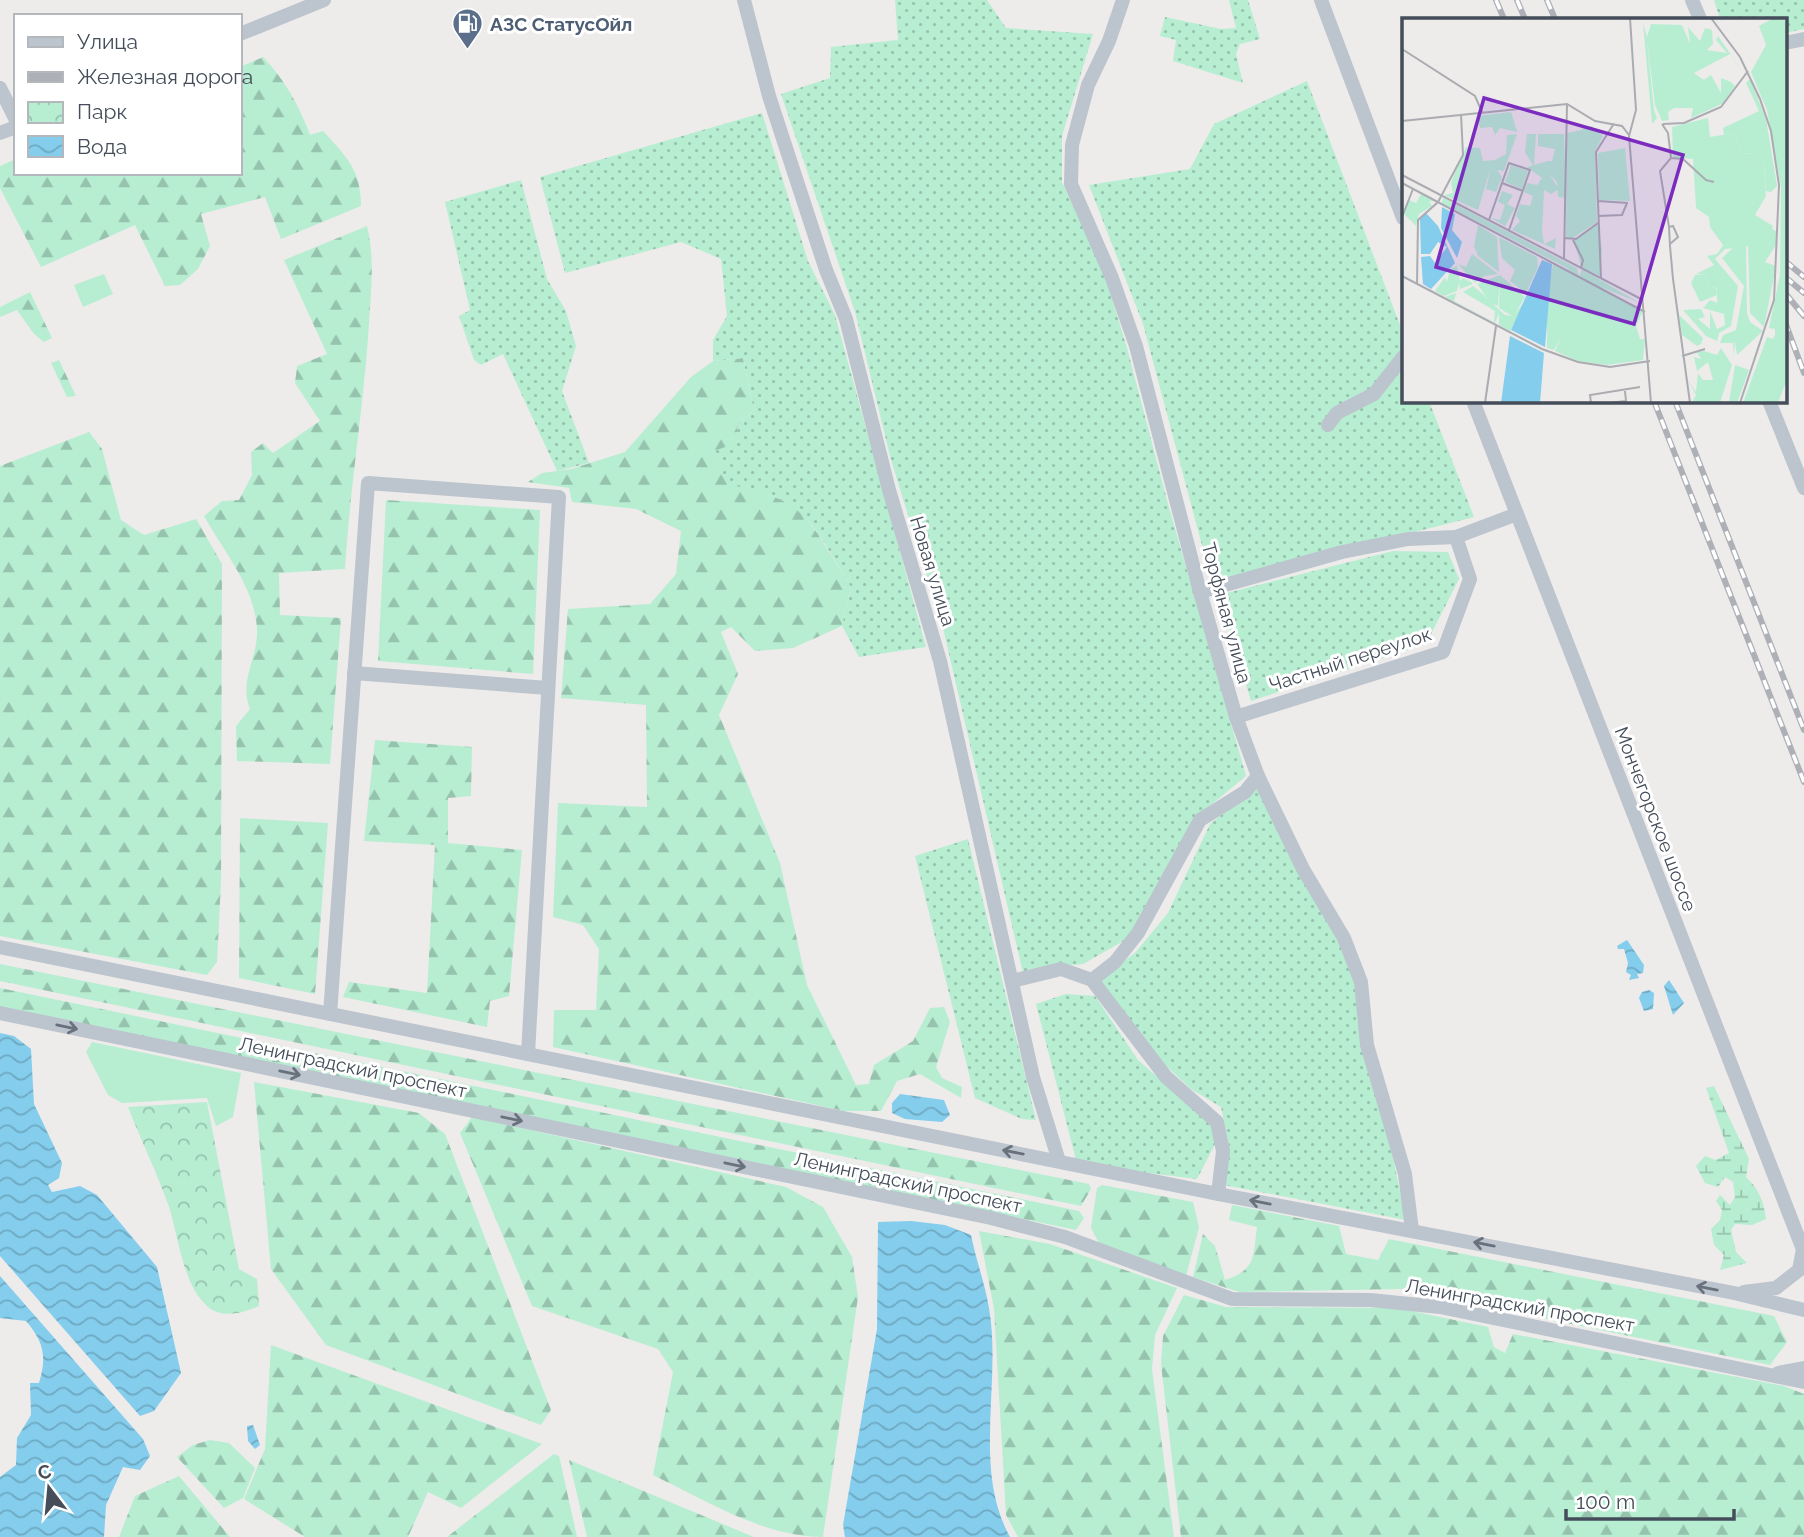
<svg xmlns="http://www.w3.org/2000/svg" width="1804" height="1537" font-family="Raleway,sans-serif">
<defs>
<pattern id="forest-firs" width="22" height="20" patternUnits="userSpaceOnUse" patternTransform="scale(1.75)"><rect width="22" height="20" fill="#b7eed2"/><path d="M5 1l3.5 6h-7zM16 11l3.5 6h-7z" fill="#96c3ad"/></pattern>
<pattern id="wetland-marsh" width="20" height="14" patternUnits="userSpaceOnUse" patternTransform="scale(1.75)"><rect width="20" height="14" fill="#b7eed2"/><path d="M1 5h8M5 5V1M11 12h8M15 12V8" fill="none" stroke="#96c3ad"/></pattern>
<pattern id="park-crowns" width="20" height="18" patternUnits="userSpaceOnUse" patternTransform="scale(1.75)"><rect width="20" height="18" fill="#b7eed2"/><path d="M2 6a3 3 0 1 1 6 0M12 15a3 3 0 1 1 6 0" fill="none" stroke="#96c3ad"/></pattern>
<pattern id="garden-dots" width="8" height="8" patternUnits="userSpaceOnUse" patternTransform="scale(1.75)"><rect width="8" height="8" fill="#b7eed2"/><path d="M2 2h.1M6 6h.1" fill="none" stroke="#96c3ad" stroke-width="1.8" stroke-linecap="round"/></pattern>
<pattern id="water-waves" width="16" height="10" patternUnits="userSpaceOnUse" patternTransform="scale(1.75)"><rect width="16" height="10" fill="#84cdec"/><path d="M0 5q4-4 8 0t8 0" fill="none" stroke="#6ea9c2"/></pattern>
</defs>
<rect width="100%" height="100%" fill="#eeebeb"/>
<g fill="#b7eed2">
<path d="M104,274L113,294L83,307L74,285Z"/>
<path d="M92,1042L241,1073L233,1117L216,1126L207,1098L122,1103L108,1095L86,1052Z"/>
</g>
<g fill="url(#forest-firs)">
<path d="M263,57C285,80 299,105 310,135L323,131C347,157 361,170 361,206L281,239L265,197L201,214L210,246L198,269L180,285L165,286L135,225L41,267L0,188V166L16,159V173H240V67Z"/>
<path d="M367,226C375,259 371,290 369,323C364,405 350,486 345,569L279,573L280,615L341,618L330,764L237,761L236,726L250,709C239,682 256,661 257,634C258,591 224,552 204,516L222,501L239,500L252,475L251,452L263,443L273,453L320,421L295,383L297,366L327,354L284,260Z"/>
<path d="M30,292L52,338L44,342L34,334L17,310L0,317V307Z"/>
<path d="M743,358L754,410L738,425L736,444L757,489L797,507L818,534L851,587L842,626L793,648L755,651L731,627L721,632L738,674L719,715L780,863L807,985L856,1085L869,1084L874,1065L913,1041L930,1008L944,1007L950,1022L936,1067L942,1078L962,1087L961,1098L920,1074L897,1081L881,1111H844L553,1047L554,1010H596L599,949L583,925L553,917L558,803L647,807L646,705L561,698L568,609L650,604L676,574L681,531L636,509L572,502L569,488L528,482L542,473L571,469L625,452L691,377L713,361Z"/>
<path d="M59,360L76,396L67,397L51,363Z"/>
<path d="M89,432L102,449L121,520L144,535L196,519L222,564L221,881L217,962L207,975L0,936V466Z"/>
<path d="M386,500L540,510L533,674L378,661Z"/>
<path d="M375,740L472,747L471,796L448,798V843L522,850L509,996L490,1001L487,1027L343,997L349,982L427,993L435,845L364,841Z"/>
<path d="M240,818L328,823L315,994L239,978Z"/>
<path d="M0,964L1089,1184L1091,1189L1081,1206L0,981Z"/>
<path d="M0,988L1079,1211L1084,1218L1076,1230L0,1008Z"/>
<path d="M254,1082L419,1113L445,1134L551,1410L541,1425L326,1345L271,1269Z"/>
<path d="M472,1117L786,1187L823,1207L852,1257L858,1297L823,1537C764,1537 705,1500 653,1475L673,1372L658,1349L532,1306L460,1133Z"/>
<path d="M1102,1185L1193,1202L1199,1227L1186,1276L1100,1245L1091,1228L1097,1188Z"/>
<path d="M1232,1205L1339,1226L1346,1254L1378,1260L1389,1239L1774,1316L1787,1342L1770,1365L1402,1289L1239,1292L1193,1277L1203,1234L1215,1246L1225,1280C1256,1270 1253,1257 1257,1227L1229,1220Z"/>
<path d="M979,1231L1050,1244L1177,1288L1155,1335L1152,1369L1174,1537H1018L1006,1515L994,1309Z"/>
<path d="M1184,1295L1226,1307L1397,1308L1488,1327L1494,1347L1505,1353L1513,1334L1784,1386L1804,1394V1537H1181L1161,1364L1163,1336Z"/>
<path d="M271,1345L542,1444L461,1508L428,1492L408,1537H305L244,1499L265,1449Z"/>
<path d="M210,1440L229,1443L255,1468L243,1498L224,1508L177,1457L193,1445Z"/>
<path d="M554,1454L559,1456L577,1537H447Z"/>
<path d="M569,1460L754,1537H587Z"/>
<path d="M179,1476L230,1537H119L135,1496Z"/>
</g>
<path fill="url(#wetland-marsh)" d="M1714,1086L1749,1159L1746,1177C1759,1189 1764,1202 1766,1219L1752,1225L1735,1224L1731,1230L1736,1252L1747,1263L1720,1270L1724,1255L1714,1245L1711,1229L1720,1220L1722,1210L1716,1201L1720,1195L1730,1205L1735,1197L1733,1182L1725,1177L1718,1187L1705,1183L1696,1166L1705,1156L1716,1160L1729,1153L1706,1088Z"/>
<path fill="url(#park-crowns)" d="M207,1102L239,1269L257,1279L259,1306C244,1313 223,1319 208,1307C182,1284 179,1238 169,1207C157,1173 141,1140 128,1107Z"/>
<g fill="url(#garden-dots)">
<path d="M895,0H987L1006,28L1093,34L1062,136V182L1103,269L1127,348L1168,504L1246,776L1194,819L1127,939L1083,964L1029,969L1023,973L943,628L891,460L855,312L781,94L830,78L831,47L898,40Z"/>
<path d="M1229,0H1248L1260,39L1240,44L1236,54L1243,83L1173,61L1176,40L1160,36L1165,17L1221,29L1236,28Z"/>
<path d="M1714,0H1804V29L1785,33V19H1720Z"/>
<path d="M1307,81L1403,333V401H1429L1474,517L1212,583L1143,324L1089,185L1190,169L1214,124Z"/>
<path d="M762,113L808,261L835,315L926,647L859,657L842,626L851,587C814,527 805,495 728,485L713,451L735,444L738,425L754,410L743,358L713,361V340L727,316L721,259L681,242L565,273L540,177Z"/>
<path d="M521,180L547,279L566,311L576,346L562,391L589,463L557,471L503,354L481,365L474,360L459,316L470,310L445,202Z"/>
<path d="M1393,551L1448,552L1459,579L1426,644L1251,701L1219,595Z"/>
<path d="M1259,785L1332,925L1357,985L1406,1220L1224,1185L1229,1146L1221,1107L1191,1089L1139,1041L1099,979L1135,953L1168,913L1210,824Z"/>
<path d="M968,839L1036,1120L1022,1119L975,1098L915,856Z"/>
<path d="M1066,994L1095,996L1138,1060L1214,1126L1215,1144L1197,1179L1077,1164L1036,1004Z"/>
</g>
<g fill="url(#water-waves)">
<path d="M1627,940L1644,965L1643,973L1637,974L1639,978L1629,980L1631,975L1626,972L1628,963L1624,949H1618L1617,946Z"/>
<path d="M1669,980L1684,1003L1673,1015L1664,986Z"/>
<path d="M1649,990L1654,993L1653,1009L1644,1011L1639,998L1642,992Z"/>
<path d="M0,1033L14,1036L31,1049L34,1104L62,1163L59,1178L48,1185L52,1192L80,1186L97,1195L157,1267L181,1373L154,1411L140,1416L0,1256Z"/>
<path d="M900,1094L944,1100L950,1115L942,1122L905,1119L892,1113V1103Z"/>
<path d="M911,1221L945,1225L971,1235C976,1260 985,1284 989,1308C1002,1382 972,1469 1010,1537H845L843,1525L877,1329L878,1222Z"/>
<path d="M0,1276L143,1439L150,1456L140,1470L123,1467L106,1505L104,1537H0V1477L16,1465L17,1438L31,1415L30,1383H39C47,1357 44,1342 26,1321L0,1318Z"/>
<path d="M253,1425L260,1445L255,1449L248,1441L247,1426Z"/>
</g>
<g fill="none" stroke-linecap="round" stroke-linejoin="round">
<g stroke="#bcc4ce" stroke-width="14">
<path d="M744,0L769,96L826,270L846,319L889,490L940,661L1033,1077L1059,1161"/>
<path d="M1123,0L1109,41L1088,85L1072,145L1071,184L1112,278L1136,346L1200,592L1236,717L1258,776L1303,869L1344,938L1361,982L1367,1045L1405,1174L1412,1230"/>
<path d="M1321,0L1403,218"/>
<path d="M1692,0L1700,19"/>
<path d="M240,34L324,0"/>
<path d="M1785,43L1804,39"/>
<path d="M0,88L16,120"/>
<path d="M0,133L16,127"/>
<path d="M1473,401L1804,1252"/>
<path d="M1769,401L1804,488"/>
<path d="M1328,425L1337,413L1374,394L1403,357"/>
<path d="M1200,592L1342,552L1408,539L1456,537L1517,514"/>
<path d="M354,673L548,688"/>
<path d="M1236,717L1443,652L1470,579L1456,537"/>
<path d="M0,947L1218,1194L1734,1293L1804,1310"/>
<path d="M1092,980L1166,1077L1217,1122L1223,1151L1218,1194"/>
<path d="M1012,981L1061,969L1092,980L1115,962L1138,933L1200,820L1245,792L1258,776"/>
<path d="M0,1013L991,1218L1065,1237L1232,1299L1370,1300L1440,1307L1804,1382"/>
<path d="M330,1014L368,483L559,497L528,1054"/>
<path d="M1744,1292L1776,1288L1799,1270L1803,1249"/>
<path d="M1778,1373L1804,1368"/>
</g>
<defs>
<g id="rail">
<path d="M1496,0L1504,19"/>
<path d="M1517,0L1525,19"/>
<path d="M1547,0L1555,19"/>
<path d="M1785,261L1804,277"/>
<path d="M1785,277L1804,293"/>
<path d="M1785,293L1804,316"/>
<path d="M1785,322L1804,373"/>
<path d="M1654,401L1804,782"/>
<path d="M1675,401L1804,730"/>
</g>
</defs>
<use href="#rail" stroke="#adb0b6" stroke-width="6"/>
<use href="#rail" stroke="#fff" stroke-width="3.5" stroke-dasharray="10" stroke-linecap="butt"/>
</g>
<defs><path id="oneway-shaft" d="M-6 0H5M1.5-3L5.5 0L1.5 3" fill="none" stroke-width="1.6" stroke-linecap="round" stroke-linejoin="round" transform="scale(1.75)"/></defs>
<g stroke="#68717c">
<use href="#oneway-shaft" transform="translate(67 1027) rotate(12)"/>
<use href="#oneway-shaft" transform="translate(290 1073) rotate(12)"/>
<use href="#oneway-shaft" transform="translate(512 1119) rotate(12)"/>
<use href="#oneway-shaft" transform="translate(1013 1152) rotate(-169)"/>
<use href="#oneway-shaft" transform="translate(735 1165) rotate(12)"/>
<use href="#oneway-shaft" transform="translate(1260 1202) rotate(-169)"/>
<use href="#oneway-shaft" transform="translate(1484 1244) rotate(-169)"/>
<use href="#oneway-shaft" transform="translate(1707 1288) rotate(-169)"/>
</g>
<defs>
<symbol id="fuel-pin" viewBox="-11 -11 22 30"><path d="M0 17L-7.5 6A9.5 9.5 0 1 1 7.5 6Z" fill="#5c6f8a" stroke="#fff"/><path d="M-5.5-6h7V0h2V4h1.3V-2.5L3-4.5l.8-.8L6-3V5H2.5V1h-1V6h-7ZM-4.2-4.7v3.2H.2V-4.7Z" fill="#fff"/></symbol>
</defs>
<g fill-rule="evenodd">
<use href="#fuel-pin" x="450" y="6" width="35" height="47"/>
</g>
<g text-anchor="middle" dominant-baseline="central" stroke-width="6" stroke-linejoin="round" paint-order="stroke">
<g font-size="19" font-weight="bold" fill="#4e5e75" stroke="#fff" text-anchor="start">
<text x="490" y="24">АЗС СтатусОйл</text>
</g>
<g font-size="19" fill="#444d59" stroke="#fff">
<text transform="translate(933 571) rotate(73)">Новая улица</text>
<text transform="translate(1227 613) rotate(75)">Торфяная улица</text>
<text transform="translate(1350 659) rotate(-18)">Частный переулок</text>
<text transform="translate(1656 819) rotate(69)">Мончегорское шоссе</text>
<text transform="translate(353 1067) rotate(12)">Ленинградский проспект</text>
<text transform="translate(908 1182) rotate(12)">Ленинградский проспект</text>
<text transform="translate(1520 1305) rotate(10)">Ленинградский проспект</text>
</g>
</g>
<g transform="translate(1402 18)">
<rect width="385" height="385" fill="#eeebeb"/>
<path d="M19,176L34,184L27,183L30,188L17,196L14,208L2,196L7,182L14,185Z" fill="#b7eed2"/>
<path d="M372,0L385,3L384,364L376,385H341L365,319L371,321L373,317V311L367,310L378,257L379,169L365,92L349,54L364,27L357,8ZM241,5L245,19L249,6L280,7L288,26L286,9L298,23L303,10L310,12L311,26L305,32L325,35L314,22L316,18L342,56L328,36L292,55L302,62L309,57L319,75V60L329,64L333,68L322,85L289,100L291,90H272L266,94L267,102L260,103L253,87L245,22L252,92L255,100L250,106ZM348,61L364,101L375,168L369,174L364,173L362,145H356L354,136L338,135L333,115L322,117L321,110L357,93L344,65ZM109,94L115,114L98,110L93,117L90,109L78,110L76,98ZM115,116L102,153L95,152L100,159L94,174L84,171L89,149L76,192L42,177L51,175L49,165L64,129L78,130L81,143L93,142L104,136L105,117ZM146,143H153L147,156L157,171L149,176L142,172L140,214L142,226L154,220L153,231L110,212L118,203L114,198L118,186L128,188L131,178L122,174L125,165L135,167L140,160L125,149ZM109,147L126,153L120,171L103,164ZM100,173L111,177L105,186L113,190L103,208L89,200L98,202L103,187L96,184ZM41,180L175,250L177,259L180,251L236,284L178,261L163,249L40,185ZM76,207L95,219L97,254L76,238L72,228ZM368,210L374,213V227L363,244L374,248L362,309L348,295L346,226ZM97,219L135,239L136,249L124,275L108,263L113,252L100,240ZM322,226L325,229L313,241L336,268L329,308L317,315L315,323L304,318L281,292L299,291L303,299L296,301L308,311V293L315,311L323,307L322,296L301,290L308,282L315,285V270L306,268L304,256H294L312,247L305,238L315,236ZM344,226L345,295L348,304L361,313L335,337L333,323L332,338L331,325H318L321,317L334,312L342,268L320,240L334,227ZM70,236L96,256L82,258L73,265L56,246L64,249ZM151,246L241,293L234,308L238,321H243L241,342L205,347L176,343L153,333L159,319L152,332L145,330V278ZM55,248L58,263L61,260L68,264L60,255L71,266L58,271L57,264L55,273L42,278L33,273L43,259L45,264L48,251ZM98,257L123,279L113,296L125,280L108,313L97,307V295L93,305L43,279L54,275L52,283L92,304L93,293L61,274L71,268L103,297L110,298L97,290L98,261L96,288L91,286L72,268L84,278L75,266ZM277,297L301,320L299,326L295,328L280,317ZM319,330L330,347L318,385H290L294,377L286,362L294,374L296,355L301,362H311L306,344L295,353L292,339L299,341L295,334L302,333L315,337ZM333,347L347,352L335,385H327Z" fill="#b7eed2"/>
<path d="M306,100L308,119L333,115L338,135L354,136L356,145H362L364,178L353,197L371,208L369,218L347,228L324,231L308,209L307,199L294,190L291,141L271,139L270,109ZM181,108H190L201,118L193,133L195,204L171,220L164,219L165,115L180,112ZM125,116H134L132,149L123,134ZM136,116H162L164,180L156,179L155,164L147,156L153,131L136,128ZM223,130L228,183L197,182L196,135ZM196,206L200,231L198,258L179,249L172,222ZM304,256L306,268L314,270L315,277L298,284L289,265L293,257Z" fill="#b7eed2"/>
<path d="M40,189L53,196L50,212L60,224L55,240L39,210ZM24,195L36,208L53,245L29,271L21,266L19,239L28,238L33,245L45,229L36,224L28,236H19L18,201ZM140,242L150,246L143,329L109,312ZM108,318L142,335L138,385H99Z" fill="#84cdec"/>
<path fill="none" stroke="#aaacb1" stroke-width="2" d="M228,0L234,92L227,118L249,385M309,0L338,39L358,81L369,113L377,167L372,282L338,385M0,31L73,78L80,94M0,103L165,86L193,103L220,108L227,117M260,106L266,115L269,140L258,153L267,209M261,106L282,105L319,89L346,53M269,140L281,141L304,162L312,164M0,157L241,282M0,165L243,294M100,165L121,173M196,183L226,185M196,198L220,197L225,185M0,199L11,171M87,202L107,145L128,152L107,212M163,220L174,221L196,205M171,222L181,242L179,250M268,226L276,219L271,208L267,209L268,228L271,261L288,385M162,241L165,86M0,258L140,331L176,344L208,349L248,343M199,260L194,134L211,107M15,266L16,202L36,184L61,137L59,96M280,338L303,331M83,385L94,308M189,385L188,377L238,369M206,385L224,383L223,373"/>
<path fill="#7b2cbf" fill-opacity="0.15" stroke="#7b2cbf" stroke-width="3.5" d="M82,80L281,137L232,306L34,249Z"/>
<rect width="385" height="385" fill="none" stroke="#444d59" stroke-width="3.5"/>
</g>
<rect x="14" y="14" width="228" height="161" fill="#ffffff" stroke="#b4b8bd" stroke-width="2"/>
<rect x="28" y="37" width="35" height="10" fill="#bcc4ce" stroke="#b4b8bd" stroke-width="2"/>
<text x="77" y="49" font-size="21" fill="#444d59">Улица</text>
<rect x="28" y="72" width="35" height="10" fill="#adb0b6" stroke="#b4b8bd" stroke-width="2"/>
<text x="77" y="84" font-size="21" fill="#444d59">Железная дорога</text>
<rect x="28" y="102" width="35" height="21" fill="url(#park-crowns)" stroke="#b4b8bd" stroke-width="2"/>
<text x="77" y="119" font-size="21" fill="#444d59">Парк</text>
<rect x="28" y="136" width="35" height="21" fill="url(#water-waves)" stroke="#b4b8bd" stroke-width="2"/>
<text x="77" y="154" font-size="21" fill="#444d59">Вода</text>
<g transform="translate(49 1488) rotate(344)" stroke="#ffffff" stroke-width="5" paint-order="stroke">
<path d="M0-5L12 26L0 18L-12 26Z" fill="#444d59"/>
<text y="-10" font-size="19" font-weight="bold" text-anchor="middle" fill="#444d59">С</text>
</g>
<path d="M1566 1509v10h168v-10" fill="none" stroke="#444d59" stroke-width="3.5"/>
<text x="1576" y="1509" font-size="21" fill="#444d59" stroke="#ffffff" stroke-width="5" paint-order="stroke">100 m</text>
</svg>
